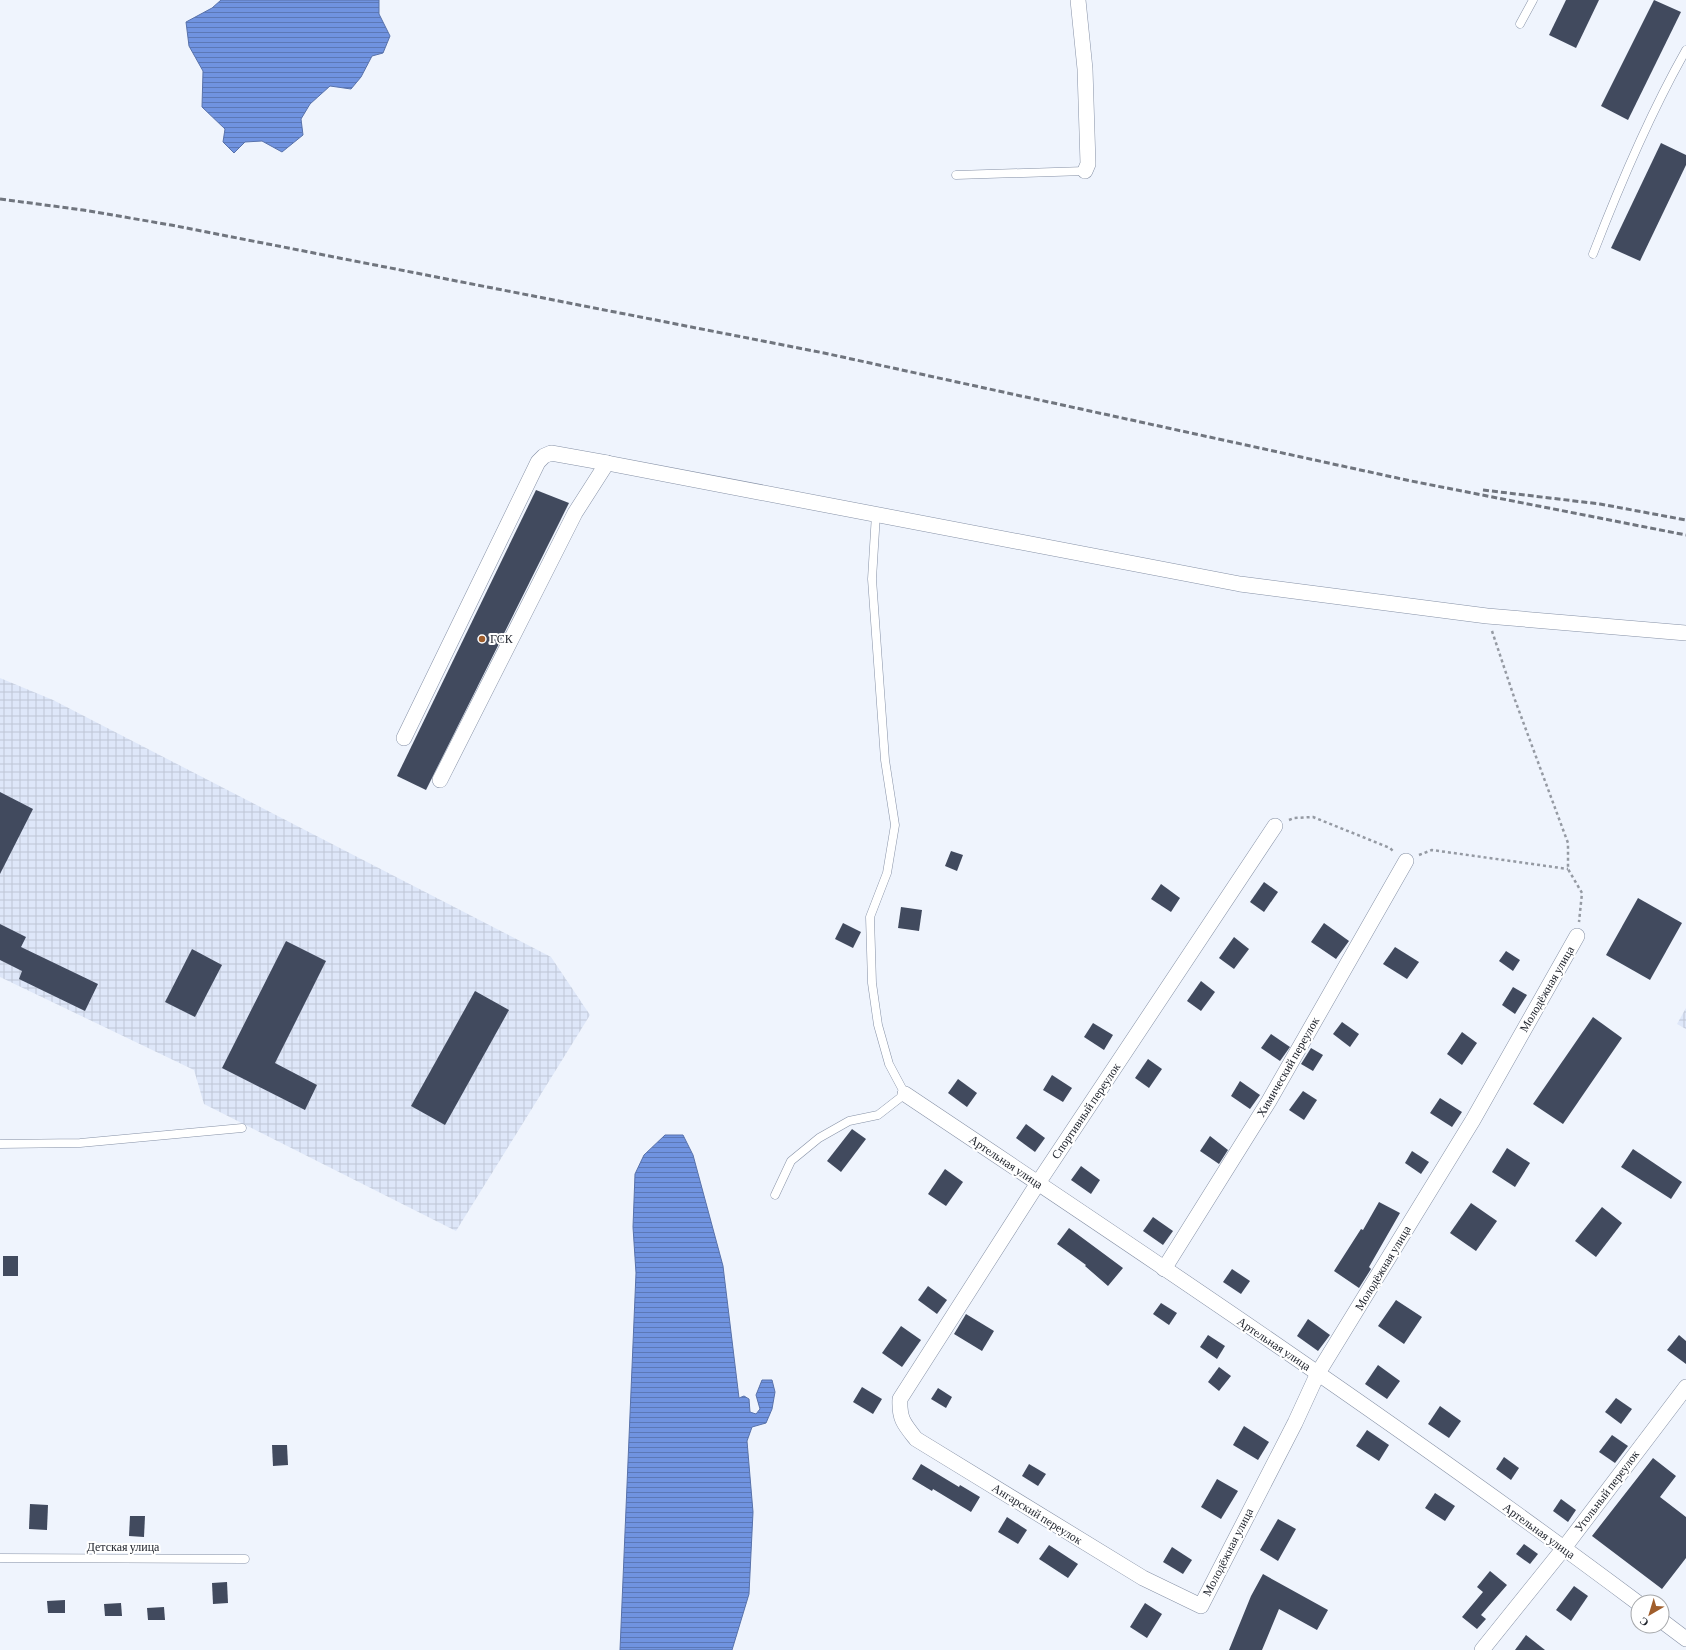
<svg xmlns="http://www.w3.org/2000/svg" width="1686" height="1650" font-family="'Crimson Pro',serif">
<defs>
<pattern id="industrial-grid" width="8" height="8" patternUnits="userSpaceOnUse"><rect width="8" height="8" fill="#dee7f9"/><path d="M0 4h8M4 0v8" fill="none" stroke="#bec6d6"/></pattern>
<pattern id="water-rules" width="6" height="5" patternUnits="userSpaceOnUse"><rect width="6" height="5" fill="#7093e0"/><path d="M0 2.5h6" fill="none" stroke="#5c78b6"/></pattern>
</defs>
<rect width="100%" height="100%" fill="#eff4fd"/>
<g fill="url(#industrial-grid)">
<path d="M0,678L53,700L551,957L590,1015L456,1231L204,1104L194,1070L0,977Z"/>
<path d="M1686,1008V1029L1677,1024Z"/>
</g>
<g fill="url(#water-rules)" stroke="#5872ab">
<path d="M221,0H379V14L390,36L383,53L372,56L361,77L351,89L330,86L310,104L301,119L303,135L282,152L262,141L245,142L234,153L223,142L225,129L202,107L203,71L189,46L186,22L212,8Z"/>
<path d="M665,1135H683L693,1155L723,1266L739,1398L744,1396L749,1399L750,1412L756,1414L760,1409L756,1395L762,1380H772L775,1392L772,1409L766,1423L752,1427L747,1441L753,1512L749,1594L732,1650H620L636,1273L633,1227L635,1174L644,1155Z"/>
</g>
<g fill="#414a5e">
<path d="M1566,0H1599L1576,48L1549,35Z"/>
<path d="M1654,0L1681,12L1628,120L1601,106Z"/>
<path d="M1661,143L1686,155V165L1640,261L1611,248Z"/>
<path d="M536,490L569,503L426,790L397,776Z"/>
<path d="M0,792L33,809L0,874Z"/>
<path d="M951,851L963,855L957,871L945,866Z"/>
<path d="M1264,882L1278,892L1264,912L1250,902Z"/>
<path d="M1161,884L1180,898L1171,912L1151,899Z"/>
<path d="M1638,898L1682,923L1650,980L1606,955Z"/>
<path d="M901,907L922,910L919,931L898,928Z"/>
<path d="M843,923L861,932L853,948L835,939Z"/>
<path d="M1324,923L1349,941L1336,959L1311,942Z"/>
<path d="M0,924L26,937L21,947L98,984L85,1011L19,979L22,971L0,960Z"/>
<path d="M1234,937L1249,949L1234,969L1219,958Z"/>
<path d="M286,941L326,961L275,1063L317,1085L305,1110L222,1068Z"/>
<path d="M1395,947L1419,962L1407,979L1383,964Z"/>
<path d="M192,949L222,965L195,1017L165,1002Z"/>
<path d="M1506,951L1520,960L1513,971L1499,961Z"/>
<path d="M1201,981L1215,992L1201,1011L1187,1001Z"/>
<path d="M1513,987L1527,995L1515,1014L1502,1005Z"/>
<path d="M475,991L509,1010L445,1125L411,1106Z"/>
<path d="M1593,1017L1622,1038L1563,1124L1533,1104Z"/>
<path d="M1342,1022L1359,1034L1350,1047L1333,1034Z"/>
<path d="M1093,1023L1113,1035L1104,1050L1084,1037Z"/>
<path d="M1462,1032L1477,1043L1462,1065L1447,1054Z"/>
<path d="M1271,1034L1290,1047L1280,1061L1261,1048Z"/>
<path d="M1311,1048L1323,1055L1313,1071L1301,1064Z"/>
<path d="M1148,1059L1162,1069L1149,1088L1135,1078Z"/>
<path d="M1052,1075L1072,1088L1063,1102L1043,1090Z"/>
<path d="M958,1079L977,1093L967,1107L948,1093Z"/>
<path d="M1240,1081L1260,1095L1250,1109L1231,1096Z"/>
<path d="M1303,1091L1317,1100L1304,1120L1289,1110Z"/>
<path d="M1440,1098L1462,1112L1452,1127L1430,1113Z"/>
<path d="M1026,1124L1045,1138L1035,1152L1016,1138Z"/>
<path d="M852,1129L866,1139L841,1172L827,1161Z"/>
<path d="M1210,1136L1228,1150L1219,1164L1200,1151Z"/>
<path d="M1507,1148L1530,1163L1515,1187L1492,1172Z"/>
<path d="M1633,1149L1682,1182L1671,1199L1621,1167Z"/>
<path d="M1412,1151L1429,1162L1421,1174L1405,1163Z"/>
<path d="M1081,1166L1100,1180L1091,1194L1071,1180Z"/>
<path d="M945,1169L963,1182L946,1206L928,1194Z"/>
<path d="M1379,1202L1400,1213L1369,1267L1371,1269L1359,1288L1334,1271L1361,1229L1363,1230Z"/>
<path d="M1471,1203L1497,1221L1476,1251L1450,1233Z"/>
<path d="M1602,1207L1622,1223L1596,1257L1575,1241Z"/>
<path d="M1153,1217L1173,1231L1163,1245L1143,1231Z"/>
<path d="M1069,1228L1123,1268L1108,1286L1085,1266L1086,1265L1057,1244Z"/>
<rect x="3" y="1256" width="15" height="20"/>
<path d="M1232,1269L1250,1281L1241,1294L1223,1282Z"/>
<path d="M928,1286L947,1300L937,1314L918,1300Z"/>
<path d="M1396,1300L1422,1317L1404,1344L1378,1326Z"/>
<path d="M1161,1303L1177,1313L1169,1325L1153,1314Z"/>
<path d="M966,1314L994,1331L982,1351L954,1334Z"/>
<path d="M1308,1319L1330,1335L1318,1351L1297,1336Z"/>
<path d="M901,1326L921,1340L902,1367L882,1353Z"/>
<path d="M1208,1335L1225,1346L1217,1359L1200,1347Z"/>
<path d="M1679,1335L1686,1341V1364L1667,1350Z"/>
<path d="M1378,1365L1400,1381L1387,1399L1365,1384Z"/>
<path d="M1219,1367L1231,1376L1219,1391L1208,1382Z"/>
<path d="M862,1387L882,1399L873,1414L853,1402Z"/>
<path d="M938,1388L952,1397L946,1408L931,1399Z"/>
<path d="M1616,1398L1632,1409L1621,1424L1605,1412Z"/>
<path d="M1440,1406L1461,1421L1449,1438L1428,1424Z"/>
<path d="M1244,1426L1269,1442L1258,1460L1233,1445Z"/>
<path d="M1367,1430L1389,1445L1379,1461L1356,1446Z"/>
<path d="M1612,1435L1628,1446L1615,1463L1599,1452Z"/>
<path d="M272,1445H287L288,1465L273,1466Z"/>
<path d="M1504,1457L1519,1468L1511,1480L1496,1469Z"/>
<path d="M1653,1458L1676,1476L1660,1497L1686,1517V1558L1662,1589L1592,1536Z"/>
<path d="M921,1464L959,1487L960,1485L980,1497L971,1512L933,1489L932,1491L912,1479Z"/>
<path d="M1029,1464L1046,1474L1038,1486L1022,1476Z"/>
<path d="M1217,1479L1238,1491L1221,1519L1201,1507Z"/>
<path d="M1435,1493L1455,1506L1445,1521L1425,1508Z"/>
<path d="M1561,1499L1576,1510L1568,1522L1553,1511Z"/>
<path d="M30,1504L48,1505L47,1530L29,1529Z"/>
<path d="M130,1516H145L144,1537L129,1536Z"/>
<path d="M1007,1517L1027,1530L1018,1544L998,1532Z"/>
<path d="M1278,1519L1296,1529L1278,1561L1260,1550Z"/>
<path d="M1524,1544L1538,1554L1530,1564L1516,1554Z"/>
<path d="M1049,1545L1078,1564L1068,1578L1039,1559Z"/>
<path d="M1172,1547L1192,1560L1183,1574L1163,1562Z"/>
<path d="M1490,1571L1507,1585L1481,1615L1486,1619L1477,1629L1462,1617L1483,1592L1477,1587Z"/>
<path d="M1263,1574L1328,1610L1317,1630L1279,1609L1262,1650H1229L1251,1596Z"/>
<path d="M227,1582L228,1603L213,1604L212,1583Z"/>
<path d="M1574,1586L1588,1596L1571,1621L1556,1610Z"/>
<path d="M65,1600V1613H48L47,1601Z"/>
<path d="M121,1603L122,1616H105L104,1604Z"/>
<path d="M1145,1603L1162,1614L1147,1638L1130,1627Z"/>
<path d="M164,1607L165,1620H148L147,1608Z"/>
<path d="M1526,1635L1545,1650H1515Z"/>
</g>
<g fill="none" stroke-linecap="round" stroke-linejoin="round">
<defs>
<g id="service">
<path d="M1520,24L1533,0"/>
<path d="M956,175L1085,171"/>
<path d="M1593,254C1620,184 1649,115 1686,50"/>
<path d="M0,1144L80,1143L242,1128"/>
<path d="M775,1195L791,1161L819,1138L849,1121L878,1115L905,1094L889,1064L878,1025L872,983L870,917L887,873L895,825L885,760L872,579L876,514"/>
<path d="M0,1558L245,1559"/>
</g>
<g id="minor">
<path d="M1078,0L1085,69L1088,164L1085,171"/>
<path d="M404,738L538,462L544,456L551,453L607,463"/>
<path d="M440,780L575,513L607,463L1240,584L1487,616L1686,633"/>
<path d="M1275,826L1038,1183L900,1399C899,1419 904,1424 916,1439L1143,1578L1201,1606L1295,1423L1318,1373L1473,1120L1577,936"/>
<path d="M905,1094C1152,1259 1400,1425 1638,1603"/>
<path d="M1164,1269L1269,1101L1406,861"/>
<path d="M1662,1621L1686,1639"/>
<path d="M1482,1650L1564,1548L1686,1387"/>
</g>
</defs>
<use href="#service" stroke="#8691a6" stroke-width="9"/>
<use href="#minor" stroke="#8691a6" stroke-width="16"/>
<g stroke="#959aa3" stroke-width="2.5" stroke-dasharray="3 3" stroke-linecap="butt">
<path d="M1492,631L1515,700L1568,843V869L1582,893L1579,922"/>
<path d="M1289,820L1294,818L1313,817L1390,848L1394,852"/>
<path d="M1419,855L1432,850L1568,869"/>
</g>
<use href="#service" stroke="#fff" stroke-width="8"/>
<use href="#minor" stroke="#fff" stroke-width="15"/>
<g stroke="#70757e" stroke-width="3" stroke-dasharray="6 3" stroke-linecap="butt">
<path d="M0,199L83,210L171,225L824,353L1411,481L1686,535"/>
<path d="M1483,490L1600,504L1686,520"/>
</g>
</g>
<circle fill="#a05e2c" stroke="#fff" stroke-width="1.5" cx="482" cy="639" r="4"/>
<g text-anchor="middle" dominant-baseline="central" stroke-width="4" stroke-linejoin="round" paint-order="stroke">
<g font-size="12" fill="#21252e" stroke="#fff" text-anchor="start">
<text x="490" y="639">ГСК</text>
</g>
<g font-size="12" fill="#21252e" stroke="#fff">
<text transform="translate(1547 989) rotate(-60)">Молодёжная улица</text>
<text transform="translate(1288 1067) rotate(-60)">Химический переулок</text>
<text transform="translate(1086 1111) rotate(-56)">Спортивный переулок</text>
<text transform="translate(1006 1162) rotate(34)">Артельная улица</text>
<text transform="translate(1383 1268) rotate(-59)">Молодёжная улица</text>
<text transform="translate(1274 1344) rotate(34)">Артельная улица</text>
<text transform="translate(1607 1491) rotate(-53)">Угольный переулок</text>
<text transform="translate(1037 1514) rotate(32)">Ангарский переулок</text>
<text transform="translate(1539 1531) rotate(36)">Артельная улица</text>
<text x="123" y="1547">Детская улица</text>
<text transform="translate(1228 1552) rotate(-63)">Молодёжная улица</text>
</g>
</g>
<g transform="translate(1650 1614) rotate(218)"><circle r="19" fill="#ffffff" stroke="#a6a8ab"/>
<path d="M0-3L7 15L0 10L-7 15Z" fill="#a05e2c"/>
<text y="-6" font-size="11" font-weight="bold" text-anchor="middle" fill="#21252e">С</text>
</g>
</svg>
